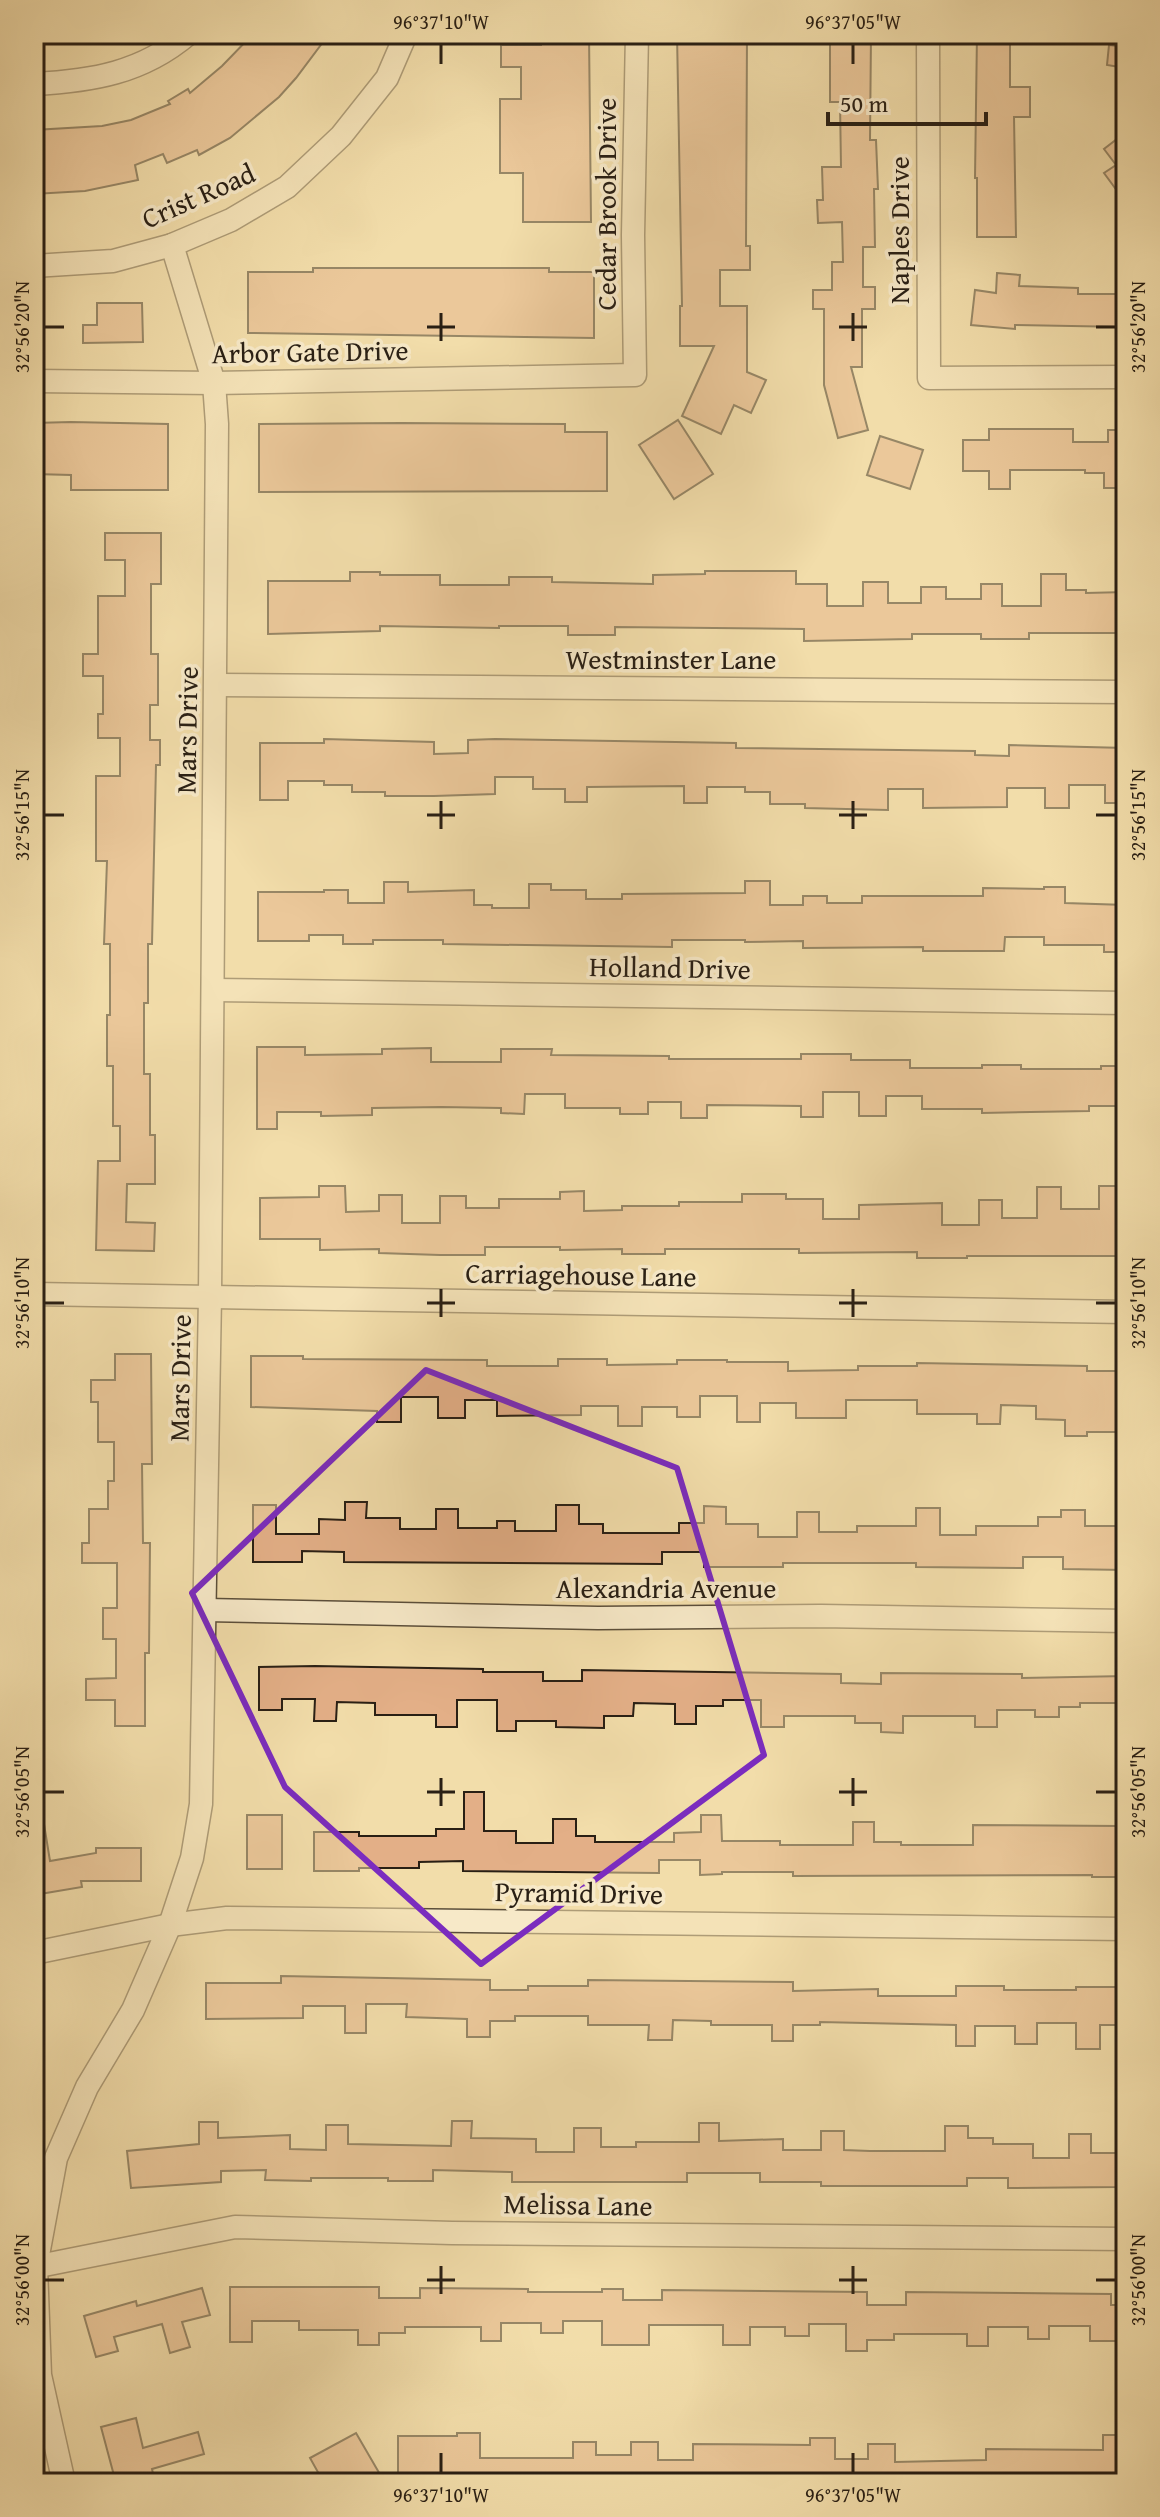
<svg xmlns="http://www.w3.org/2000/svg" width="1160" height="2517" font-family="'Gentium Book Plus',serif">
<rect width="100%" height="100%" fill="#f2ddaa"/>
<filter id="stains"><feTurbulence type="fractalNoise" baseFrequency=".0025" numOctaves="4"/><feColorMatrix values="0 0 0 0 .2 0 0 0 0 .09 0 0 0 0 .02 0 0 0 .5 -.17"/></filter>
<radialGradient id="worn" r=".72"><stop offset=".6" stop-color="#630" stop-opacity="0"/><stop offset="1" stop-color="#630" stop-opacity=".3"/></radialGradient>
<g fill="#e3af87" stroke="#291f14" stroke-width="2">
<path d="M253,34H329L296,78L279,97L230,138L199,155L197,150L167,163L163,154L135,165L138,180L85,191L34,194V130L102,126L131,120L170,104L168,101L188,89L190,93L222,66Z"/>
<path d="M541,34H589L591,222H523V173H500V99H521V67H501V45H541Z"/>
<path d="M677,34H747L746,246H750V270H720V306H747V372L766,380L751,413L734,405L721,434L682,416L714,346H680V306H682Z"/>
<path d="M830,34H871L870,140H876L878,189H874L875,247H863V287H875V309H862V367H851L868,430L838,438L824,385V309H813V290H832V262H843L842,222L818,223L817,200H823L822,167H841L840,102H830Z"/>
<path d="M977,34H1010V87H1030V117H1014L1016,237H977V178H975Z"/>
<path d="M1109,45L1126,47V68L1107,65Z"/>
<path d="M1126,132V203L1104,173L1116,165L1104,149Z"/>
<path d="M313,268H549V272H594V338L248,333V272H313Z"/>
<path d="M997,273L1020,275L1019,286L1078,288V294H1126V327L1015,325V329L971,325L975,290L996,293Z"/>
<path d="M97,303H142L143,342L83,343V325H97Z"/>
<path d="M678,420L713,474L674,499L639,445Z"/>
<path d="M71,422L168,424V490H71V475L34,474V423Z"/>
<path d="M401,423L565,424V432H607V491L259,492V424Z"/>
<path d="M989,429H1073V442H1108V430H1126V488H1104V473H1085V470H1010V489H989V471H963V440H989Z"/>
<path d="M880,436L923,450L910,489L867,475Z"/>
<path d="M105,533H161V584H151V654H158V705H150V740H160V765H156L152,944H148V1003H144V1074H150V1135H155V1184H127L126,1222L155,1223L154,1251L96,1250L98,1161H120V1126H113V1066H107V1015H110V944H104L107,861H96V776H120V738H98V714H103V676H83V654H98V596H125V560H105Z"/>
<path d="M705,571H796V584H827V606H863V582H888V603H921V587H946V599H981V584H1002V606H1041V574H1066V590H1086V593L1126,592V633H1029V639H981V634H912V639L804,641V629L615,627V635H568V626H499V628L380,626V631L268,634V581H350V572H380V575H440V585H509V577H552V582L653,584V575L705,574Z"/>
<path d="M324,739L434,742V754L468,753V740L495,739L736,743V748L975,751V755L1009,756V745L1126,748V803H1105V785H1069V808H1045V788H1007V807L923,808V789H888V810L805,808V804H770V792H745V787H707V803H684V786L587,787V802H565V789H533V777H495V794L434,796H385V792H352V785H324V781H288V800H260V743H324Z"/>
<path d="M745,881H770V905H803V896H827V903H862V896H983V888L1044,889V887H1065V903L1126,905V952H1104V945H1044V937H1005L1004,951H923V947L803,948V941L745,942V940H672V947L443,944V940H373V944H343V935H309V941H258V892H324V890H348V903H384V882H408V892L474,890V905H492V908H529V884H551V890H586V899H622V894L745,893Z"/>
<path d="M257,1047H305V1055L382,1054V1049L431,1048V1062H501V1049H552L551,1055L669,1056V1059H801V1054H851V1060H910V1068H982V1065H1021V1069H1101V1066H1126V1106H1089V1111L982,1113V1109H922V1096H886V1116H859V1092H823V1117H801V1106L707,1105V1118H681V1102H648V1114H620V1108H565V1094H525L524,1114L501,1113V1108L441,1107L372,1108V1115L321,1116V1112H277V1129H257Z"/>
<path d="M319,1186H345L346,1212L379,1211V1195H402V1223H440V1196H466V1208H499V1199H560V1192L584,1191V1211L622,1210V1206H679V1202H742V1194H786V1199H823V1219H859V1205L942,1203V1225H979V1200H1002V1218H1037V1187H1061V1209H1099V1186H1121V1208H1126V1256H967V1258H917V1252L799,1253V1249H665V1254H622V1249L560,1250V1247H485V1255H440L379,1253V1249L320,1250V1239H260V1198L319,1197Z"/>
<path d="M115,1354H151L152,1464H142L143,1543H150L149,1653H145V1726H115V1700H86V1679L116,1678V1639H103V1608H117V1563H82V1543H89V1509H108V1481H114V1442H98V1402H91V1380H115Z"/>
<path d="M251,1356H303V1359L487,1360V1366H558V1359H607V1365L677,1364V1360H727V1362H788V1371L858,1370V1366H917V1363L1087,1366V1371H1126V1432H1087V1436H1065V1420L1036,1419V1406L1001,1405L1000,1424H977V1414H917V1400H846V1418H796V1403H760V1422H737V1396H700V1417H677V1407H642V1426H618V1406H581V1415L497,1416V1400H465V1418H438V1397H401V1422H377V1411L251,1407Z"/>
<path d="M345,1502H367L366,1518H400V1529H436V1509H458V1528H497V1521H515V1531H556V1505H579V1524H603V1533H679V1523H704V1506L726,1507V1524H758V1537H797V1512H819V1532H857V1526H916V1508H940V1535H976V1526H1038V1517H1061V1510H1085V1526H1123V1536H1126V1570L1063,1569V1557H1023V1568L916,1567V1563H783V1567H704V1552H662V1564L344,1562V1552L302,1551V1562H253V1505H276V1534H319V1519L345,1520Z"/>
<path d="M315,1666L483,1669V1672H543V1681H582V1670L841,1674V1683L881,1684V1673L1022,1674V1678L1126,1676V1703H1080V1707H1059V1717H1035V1710H997V1727H975V1716H903V1733L881,1732V1723H855V1716H784V1727H761V1700H723V1706H696V1724H675V1704L634,1703L633,1716H604V1728L556,1727V1721H516V1731H497V1700H457V1727H436V1715H375V1703L337,1702L336,1721H314L315,1699H282V1710H259V1667Z"/>
<path d="M464,1792H484V1831H516V1843H553V1819H576V1836H595V1842H674V1833L701,1832V1815H721L722,1841H780V1845H853V1822H874V1842H901V1845H973V1825L1119,1826V1843H1126V1877H1092V1875L793,1876V1872H722V1874L700,1875V1860H659V1873L463,1871V1861L419,1862V1868H359V1871H314V1832H359V1836H436V1829H464Z"/>
<rect x="247" y="1815" width="35" height="54"/>
<path d="M43,1818L50,1861L96,1853V1848H141V1881H81L82,1887L34,1895V1819Z"/>
<path d="M281,1976L490,1980V1990H528V1986H588V1980L793,1982V1991L878,1989V1996H956V1986H1004V1990H1076V1987H1126V2025H1100V2049H1076V2023H1037V2044H1015V2026H975V2046H956V2025L820,2022V2025H793V2041H772V2025H711V2021L673,2020L672,2040H648L649,2025H588V2016H515V2021H490V2037H467V2019L406,2017L407,2004H366V2033H345V2006H303V2018L206,2019V1983H281Z"/>
<path d="M452,2121H472L471,2138L536,2139V2152H574V2128H601V2147H636V2142H699V2123H719V2141L783,2139V2150H821V2131H844V2150L870,2151H945V2126H968V2138H993V2144H1033V2158H1069V2134H1091V2153H1116V2187L1008,2188V2178H967V2186H821V2182H760V2173H687V2182H512V2172L433,2170V2181H388V2178H311V2181L265,2180L266,2170L221,2171V2182L131,2188L127,2151L199,2144V2122H218V2138L290,2135V2149L326,2150V2125H348V2144L451,2146Z"/>
<path d="M230,2287H379V2298H420V2288L528,2289V2292H602V2289H623V2300H662V2290L867,2292V2305H906V2292L1111,2294V2305H1126V2341H1090V2326H1049V2339H1028V2327H988V2346H967V2334H894V2340H867V2351H846V2324H809V2336H785V2327H750V2345H723V2325H649V2345H602V2321H563V2333H541V2323H501V2341H481V2327H405V2333H379V2345H358V2330H299V2321H252V2342H230Z"/>
<path d="M202,2288L210,2315L182,2322L190,2347L170,2353L162,2324L114,2337L118,2351L96,2357L84,2316L136,2301L137,2306Z"/>
<path d="M136,2418L143,2448L198,2432L204,2454L152,2469L155,2483H116L101,2427Z"/>
<path d="M356,2433L385,2483H324L310,2458Z"/>
<path d="M457,2433H480V2458H573V2442H596V2455H631V2442H658V2460H693V2444L810,2445V2438H835V2459H868V2444H895V2462L986,2460V2449L1103,2450V2435H1126V2483H398V2436H457Z"/>
</g>
<g fill="none" stroke-linecap="round" stroke-linejoin="round">
<defs>
<g id="minor">
<path d="M928,34L929,378L1126,377"/>
<path d="M34,84C92,81 142,73 188,34"/>
<path d="M34,266L113,261L172,245L231,220L287,187L341,136L387,78L406,34"/>
<path d="M34,381L214,383L635,375L633,235L637,34"/>
<path d="M217,685L1126,692"/>
<path d="M213,990L1126,1003"/>
<path d="M34,1294L1126,1312"/>
<path d="M206,1610L598,1618L821,1616L1126,1621"/>
<path d="M34,1953L170,1925L227,1918L1126,1929"/>
<path d="M34,2267L235,2227L452,2233L1126,2239"/>
<path d="M64,2483L40,2375L36,2266L56,2158L87,2087L133,2010L170,1925L192,1858L201,1804L210,1296L217,424L214,383L172,245"/>
</g>
</defs>
<use href="#minor" stroke="#5b4e3a" stroke-width="25"/>
<use href="#minor" stroke="#f7e9c8" stroke-width="22"/>
</g>
<path d="M0 0H1160V2517H0ZM426,1370L677,1468L764,1755L481,1964L285,1787L192,1593Z" fill="#f2ddaa" fill-opacity=".55" fill-rule="evenodd"/>
<path fill="none" stroke="#7b2cbf" stroke-width="6" stroke-linejoin="round" d="M426,1370L677,1468L764,1755L481,1964L285,1787L192,1593Z"/>
<path fill="none" stroke="#291f14" stroke-width="3" d="M441,44V64M853,44V64M441,313V341M853,313V341M44,327H64M427,327H455M839,327H867M1096,327H1116M441,801V829M853,801V829M44,815H64M427,815H455M839,815H867M1096,815H1116M441,1289V1317M853,1289V1317M44,1303H64M427,1303H455M839,1303H867M1096,1303H1116M441,1778V1806M853,1778V1806M44,1792H64M427,1792H455M839,1792H867M1096,1792H1116M441,2266V2294M853,2266V2294M44,2280H64M427,2280H455M839,2280H867M1096,2280H1116M441,2453V2473M853,2453V2473"/>
<g text-anchor="middle" dominant-baseline="central" stroke-width="7" stroke-linejoin="round" paint-order="stroke">
<g font-size="28" fill="#291f14" stroke="#f7e9c8">
<text transform="translate(198 195) rotate(-24)">Crist Road</text>
<text transform="translate(605 204) rotate(-90)">Cedar Brook Drive</text>
<text transform="translate(898 230) rotate(-90)">Naples Drive</text>
<text transform="translate(310 351) rotate(-1)">Arbor Gate Drive</text>
<text x="671" y="658">Westminster Lane</text>
<text transform="translate(186 730) rotate(-89)">Mars Drive</text>
<text transform="translate(670 967) rotate(1)">Holland Drive</text>
<text transform="translate(581 1274) rotate(1)">Carriagehouse Lane</text>
<text transform="translate(179 1378) rotate(-89)">Mars Drive</text>
<text x="666" y="1587">Alexandria Avenue</text>
<text transform="translate(579 1892) rotate(1)">Pyramid Drive</text>
<text transform="translate(578 2204) rotate(1)">Melissa Lane</text>
</g>
</g>
<rect width="1160" height="2517" fill="none" stroke="#f2ddaa" stroke-width="88"/>
<path d="M828 112v12h158v-12" fill="none" stroke="#291f14" stroke-width="4"/>
<text x="840" y="112" font-size="24" fill="#291f14" stroke="#f7e9c8" stroke-width="6" paint-order="stroke">50 m</text>
<rect x="44" y="44" width="1072" height="2429" fill="none" stroke="#291f14" stroke-width="3"/>
<g font-size="20" text-anchor="middle" fill="#291f14">
<text x="441" y="29">96°37'10"W</text>
<text x="853" y="29">96°37'05"W</text>
<text transform="translate(22 327) rotate(-90)" y="7">32°56'20"N</text>
<text transform="translate(1138 327) rotate(-90)" y="7">32°56'20"N</text>
<text transform="translate(22 815) rotate(-90)" y="7">32°56'15"N</text>
<text transform="translate(1138 815) rotate(-90)" y="7">32°56'15"N</text>
<text transform="translate(22 1303) rotate(-90)" y="7">32°56'10"N</text>
<text transform="translate(1138 1303) rotate(-90)" y="7">32°56'10"N</text>
<text transform="translate(22 1792) rotate(-90)" y="7">32°56'05"N</text>
<text transform="translate(1138 1792) rotate(-90)" y="7">32°56'05"N</text>
<text transform="translate(22 2280) rotate(-90)" y="7">32°56'00"N</text>
<text transform="translate(1138 2280) rotate(-90)" y="7">32°56'00"N</text>
<text x="441" y="2502">96°37'10"W</text>
<text x="853" y="2502">96°37'05"W</text>
</g>
<rect width="100%" height="100%" filter="url(#stains)"/>
<rect width="100%" height="100%" fill="url(#worn)"/>
</svg>
